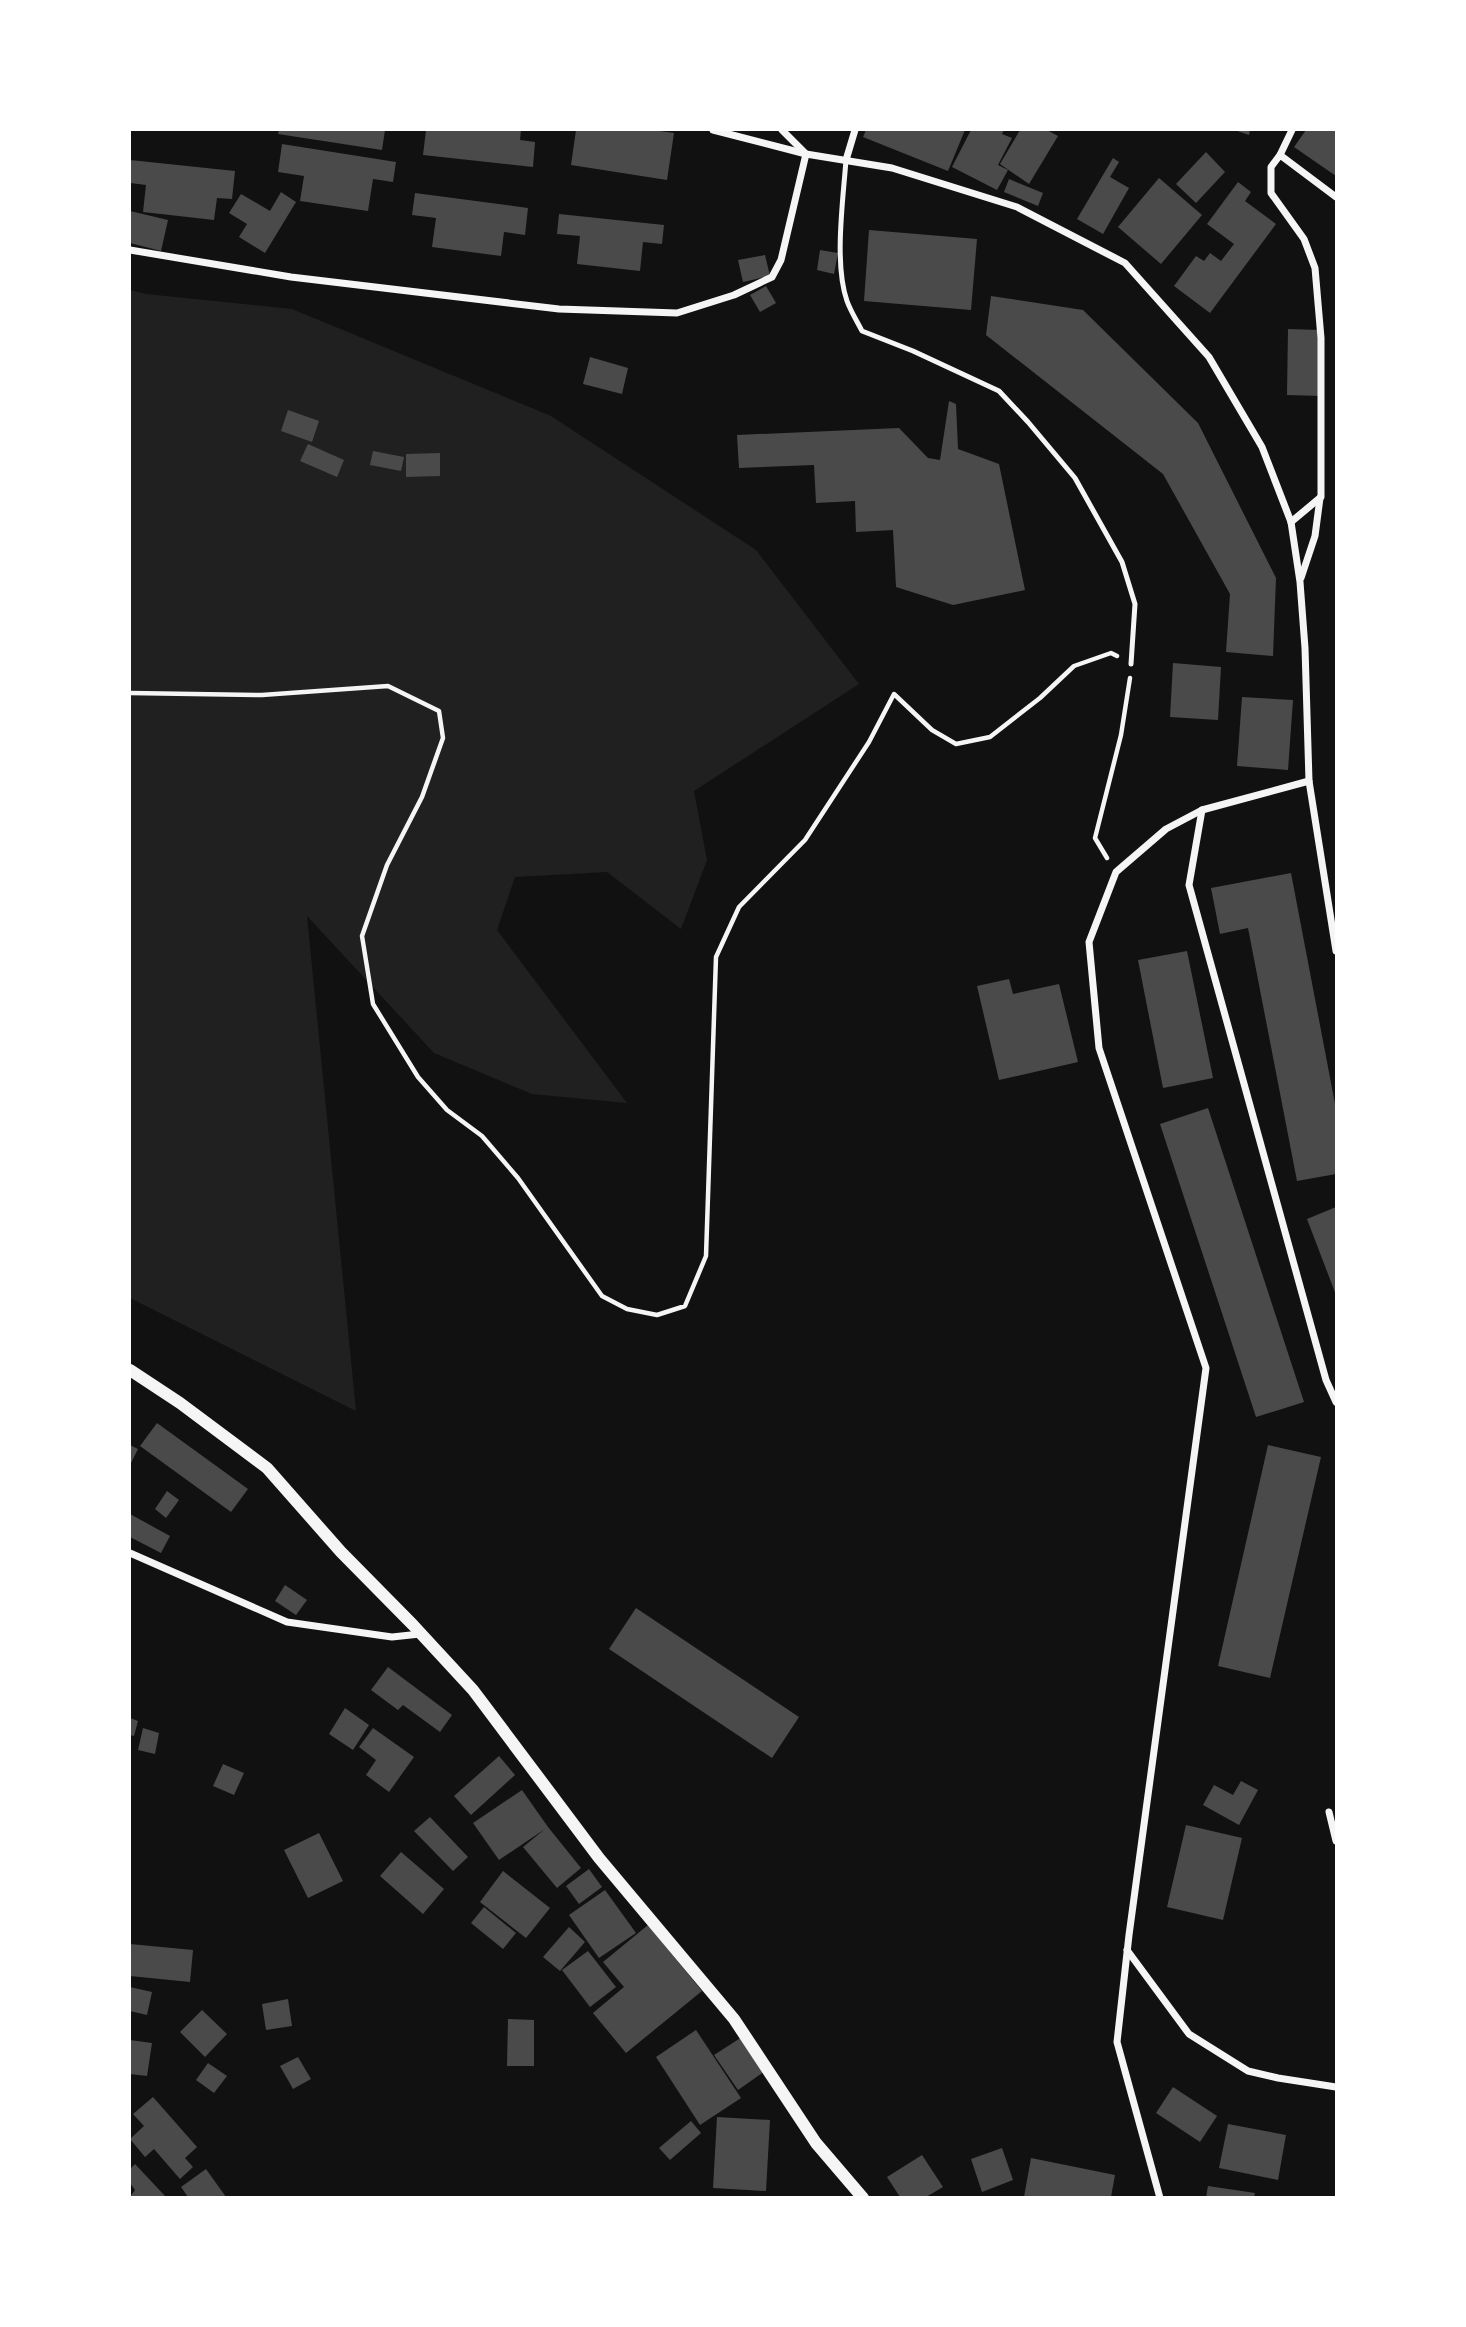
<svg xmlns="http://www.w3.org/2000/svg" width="1466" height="2327" font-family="'Space Grotesk',sans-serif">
<rect width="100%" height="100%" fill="#111"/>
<path fill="#202020" d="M130,290L146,294L292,309L551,416L756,550L859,684L694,791L707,860L681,929L607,872L515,877L497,930L627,1103L532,1094L434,1053L307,916L356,1411L130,1298Z"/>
<g fill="#4a4a4a">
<path d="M279,130H385L382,150L278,134Z"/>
<path d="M426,130H521L520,140L535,142L533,167L423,155Z"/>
<path d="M576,130H652L674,133L667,180L571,165Z"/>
<path d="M866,130H965L948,171L863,137Z"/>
<path d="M971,130H1004L1002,134L1012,138L998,165L1008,170L997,190L952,167Z"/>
<path d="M1020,130H1047L1058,136L1029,184L1000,164Z"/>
<path d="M1234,130H1250L1249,135Z"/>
<path d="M1306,130H1336V176L1294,147Z"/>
<path d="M282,144L396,162L393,182L373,179L368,211L300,201L304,176L278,172Z"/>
<path d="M1206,152L1225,172L1196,203L1176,184Z"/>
<path d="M1113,158L1119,162L1110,177L1129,188L1103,234L1077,219Z"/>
<path d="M130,160L235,171L232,199L217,198L214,220L143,212L146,185L130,183Z"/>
<path d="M1159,178L1202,215L1161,264L1118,227Z"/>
<path d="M1009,179L1043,193L1038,206L1004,192Z"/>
<path d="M1238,182L1251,192L1245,201L1276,224L1210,313L1174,286L1196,256L1204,261L1210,253L1221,261L1234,244L1207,224Z"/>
<path d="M281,192L296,202L265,253L239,237L247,224L229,213L241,194L270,211Z"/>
<path d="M415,193L528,208L525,235L504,232L501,256L432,247L436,218L412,215Z"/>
<path d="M130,211L168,220L161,251L130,243Z"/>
<path d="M559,214L664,225L662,244L643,242L640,271L577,264L580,236L557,234Z"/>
<path d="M869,230L977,239L971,310L864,301Z"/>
<path d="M820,250L838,253L834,274L817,270Z"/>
<path d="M765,255L770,276L743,282L738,260Z"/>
<path d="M766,286L776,303L760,312L750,295Z"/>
<path d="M991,296L1083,310L1198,423L1276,578L1273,656L1226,652L1230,594L1163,474L986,335Z"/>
<path d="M1288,329L1320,330V396L1287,395Z"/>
<path d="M590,357L628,368L622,394L583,384Z"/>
<path d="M949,401L956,404L958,449L999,464L1025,590L953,605L896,587L893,530L856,532L855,501L816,503L814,465L739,468L737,435L899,428L928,458L940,460Z"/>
<path d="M288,410L319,421L312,442L281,431Z"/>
<path d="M308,444L344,460L337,477L300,461Z"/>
<path d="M373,451L404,457L401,471L370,465Z"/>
<path d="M440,453V476L406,477V454Z"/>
<path d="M1173,663L1221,667L1218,720L1170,717Z"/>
<path d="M1242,697L1293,700L1288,770L1237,766Z"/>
<path d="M1291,873L1336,1109V1174L1297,1181L1248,928L1220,934L1211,888Z"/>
<path d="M1187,951L1213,1078L1163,1088L1138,960Z"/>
<path d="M1009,979L1013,994L1059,984L1078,1062L999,1080L977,986Z"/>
<path d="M1208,1108L1304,1402L1256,1417L1160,1124Z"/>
<path d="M1336,1207V1295L1307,1219Z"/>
<path d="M157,1423L248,1489L231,1512L140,1446Z"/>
<path d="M130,1445L138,1449L130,1465Z"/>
<path d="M1268,1445L1321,1457L1270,1678L1218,1666Z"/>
<path d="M167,1491L179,1500L166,1518L155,1509Z"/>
<path d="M130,1514L170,1536L161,1553L130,1537Z"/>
<path d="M285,1585L307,1600L296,1615L275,1601Z"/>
<path d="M636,1608L799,1717L772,1758L609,1649Z"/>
<path d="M388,1667L452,1715L440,1732L403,1705L398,1710L371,1690Z"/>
<path d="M345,1708L369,1725L353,1750L329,1734Z"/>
<path d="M130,1718L138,1721L134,1736L130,1735Z"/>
<path d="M143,1728L159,1733L155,1754L138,1750Z"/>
<path d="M373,1728L414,1757L389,1792L366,1775L376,1760L359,1747Z"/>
<path d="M499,1756L515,1775L471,1815L454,1796Z"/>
<path d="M223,1764L244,1773L234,1795L213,1786Z"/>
<path d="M1241,1781L1258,1790L1239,1825L1203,1805L1214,1785L1233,1795Z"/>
<path d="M522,1790L548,1827L581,1868L557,1888L523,1847L545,1829L499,1860L473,1823Z"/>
<path d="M430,1817L468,1857L453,1871L414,1831Z"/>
<path d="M1186,1825L1242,1838L1223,1920L1167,1907Z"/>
<path d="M319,1833L343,1881L308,1898L284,1850Z"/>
<path d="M401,1852L444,1889L423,1914L380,1876Z"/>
<path d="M589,1869L602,1887L579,1904L566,1886Z"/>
<path d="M503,1871L550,1908L526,1938L480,1902Z"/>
<path d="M605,1890L636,1933L599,1958L569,1915Z"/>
<path d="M484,1907L516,1933L503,1949L471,1923Z"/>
<path d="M648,1925L702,1991L626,2053L593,2013L624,1987L603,1962Z"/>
<path d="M569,1927L585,1942L560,1971L543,1957Z"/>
<path d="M130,1944L193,1950L190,1982L130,1976Z"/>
<path d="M588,1951L616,1987L590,2007L562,1970Z"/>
<path d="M130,1987L152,1992L147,2015L130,2011Z"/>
<path d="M288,1999L292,2026L266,2030L262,2004Z"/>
<path d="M202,2010L227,2034L205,2057L180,2032Z"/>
<path d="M508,2019L534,2020V2066H507Z"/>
<path d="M696,2030L741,2098L700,2125L656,2057Z"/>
<path d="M742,2037L765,2071L738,2090L714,2055Z"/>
<path d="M130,2040L152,2043L147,2076L130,2074Z"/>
<path d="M298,2057L311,2079L293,2089L280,2066Z"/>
<path d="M208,2063L227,2076L214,2093L196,2080Z"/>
<path d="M1173,2087L1217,2116L1200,2142L1156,2113Z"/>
<path d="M153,2097L197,2147L185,2158L193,2167L180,2179L154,2149L145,2157L130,2139L144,2126L133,2114Z"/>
<path d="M717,2117L770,2120L766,2191L713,2188Z"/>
<path d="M691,2121L701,2133L670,2160L659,2148Z"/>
<path d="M1228,2124L1286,2135L1278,2180L1219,2168Z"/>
<path d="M1002,2148L1013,2180L982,2192L971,2159Z"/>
<path d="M922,2155L943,2187L926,2197H900L887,2177Z"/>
<path d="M1031,2158L1115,2175L1111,2197H1024Z"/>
<path d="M135,2164L166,2197H130L135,2190L130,2183V2169Z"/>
<path d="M206,2169L226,2197H188L181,2187Z"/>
<path d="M1208,2186L1255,2193L1254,2197H1206Z"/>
</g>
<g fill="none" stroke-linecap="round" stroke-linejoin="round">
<g stroke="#f5f5f5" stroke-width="4.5">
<path d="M130,693L262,695L388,686L439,711L443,738L422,797L387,865L362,936L373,1004L418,1077L447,1110L482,1136L518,1178L602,1296L627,1309L657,1315L685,1306L706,1256L716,957L739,907L805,840L869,742L894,694L932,730L956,744L990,737L1040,698L1074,666L1111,653L1117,656"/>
<path d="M1107,858L1095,838L1121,735L1130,678"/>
</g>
<path stroke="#f5f5f5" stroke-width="5" d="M846,160C843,201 834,264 847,301C851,312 857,321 862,331L913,351L999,391L1028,422L1075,478L1122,562L1135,604L1131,664"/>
<g stroke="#f5f5f5" stroke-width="7">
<path d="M713,130L806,154L892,168L1017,207L1125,263L1209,357L1262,447L1291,522L1300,582L1305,648L1309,781L1336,951"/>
<path d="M782,130L805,153"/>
<path d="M1280,155L1292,130"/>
<path d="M846,160L855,130"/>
<path d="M130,250L291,277L559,309L677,313L734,295L772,277L781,260L806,154"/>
<path d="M1291,522L1321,497V338L1315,268L1304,239L1271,193V167L1280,155L1336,197"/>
<path d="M1301,578L1315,536L1320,498"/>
<path d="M1202,810L1189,885L1326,1380L1336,1402"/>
<path d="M130,1553L287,1622L392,1637L420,1634"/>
<path d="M1329,1812L1336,1841"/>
<path d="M1127,1950L1189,2034L1248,2071L1278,2078L1336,2087"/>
<path d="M1160,2198L1117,2042L1129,1935L1206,1368L1099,1048L1089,942L1116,872L1166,829L1202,810L1309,781"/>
</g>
<path stroke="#f5f5f5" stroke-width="12" d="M130,1370L180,1403L267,1468L341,1552L413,1625L473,1690L599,1858L734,2019L816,2143L863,2198"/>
</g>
<rect width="1466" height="2327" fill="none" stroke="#ffffff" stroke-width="262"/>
</svg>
